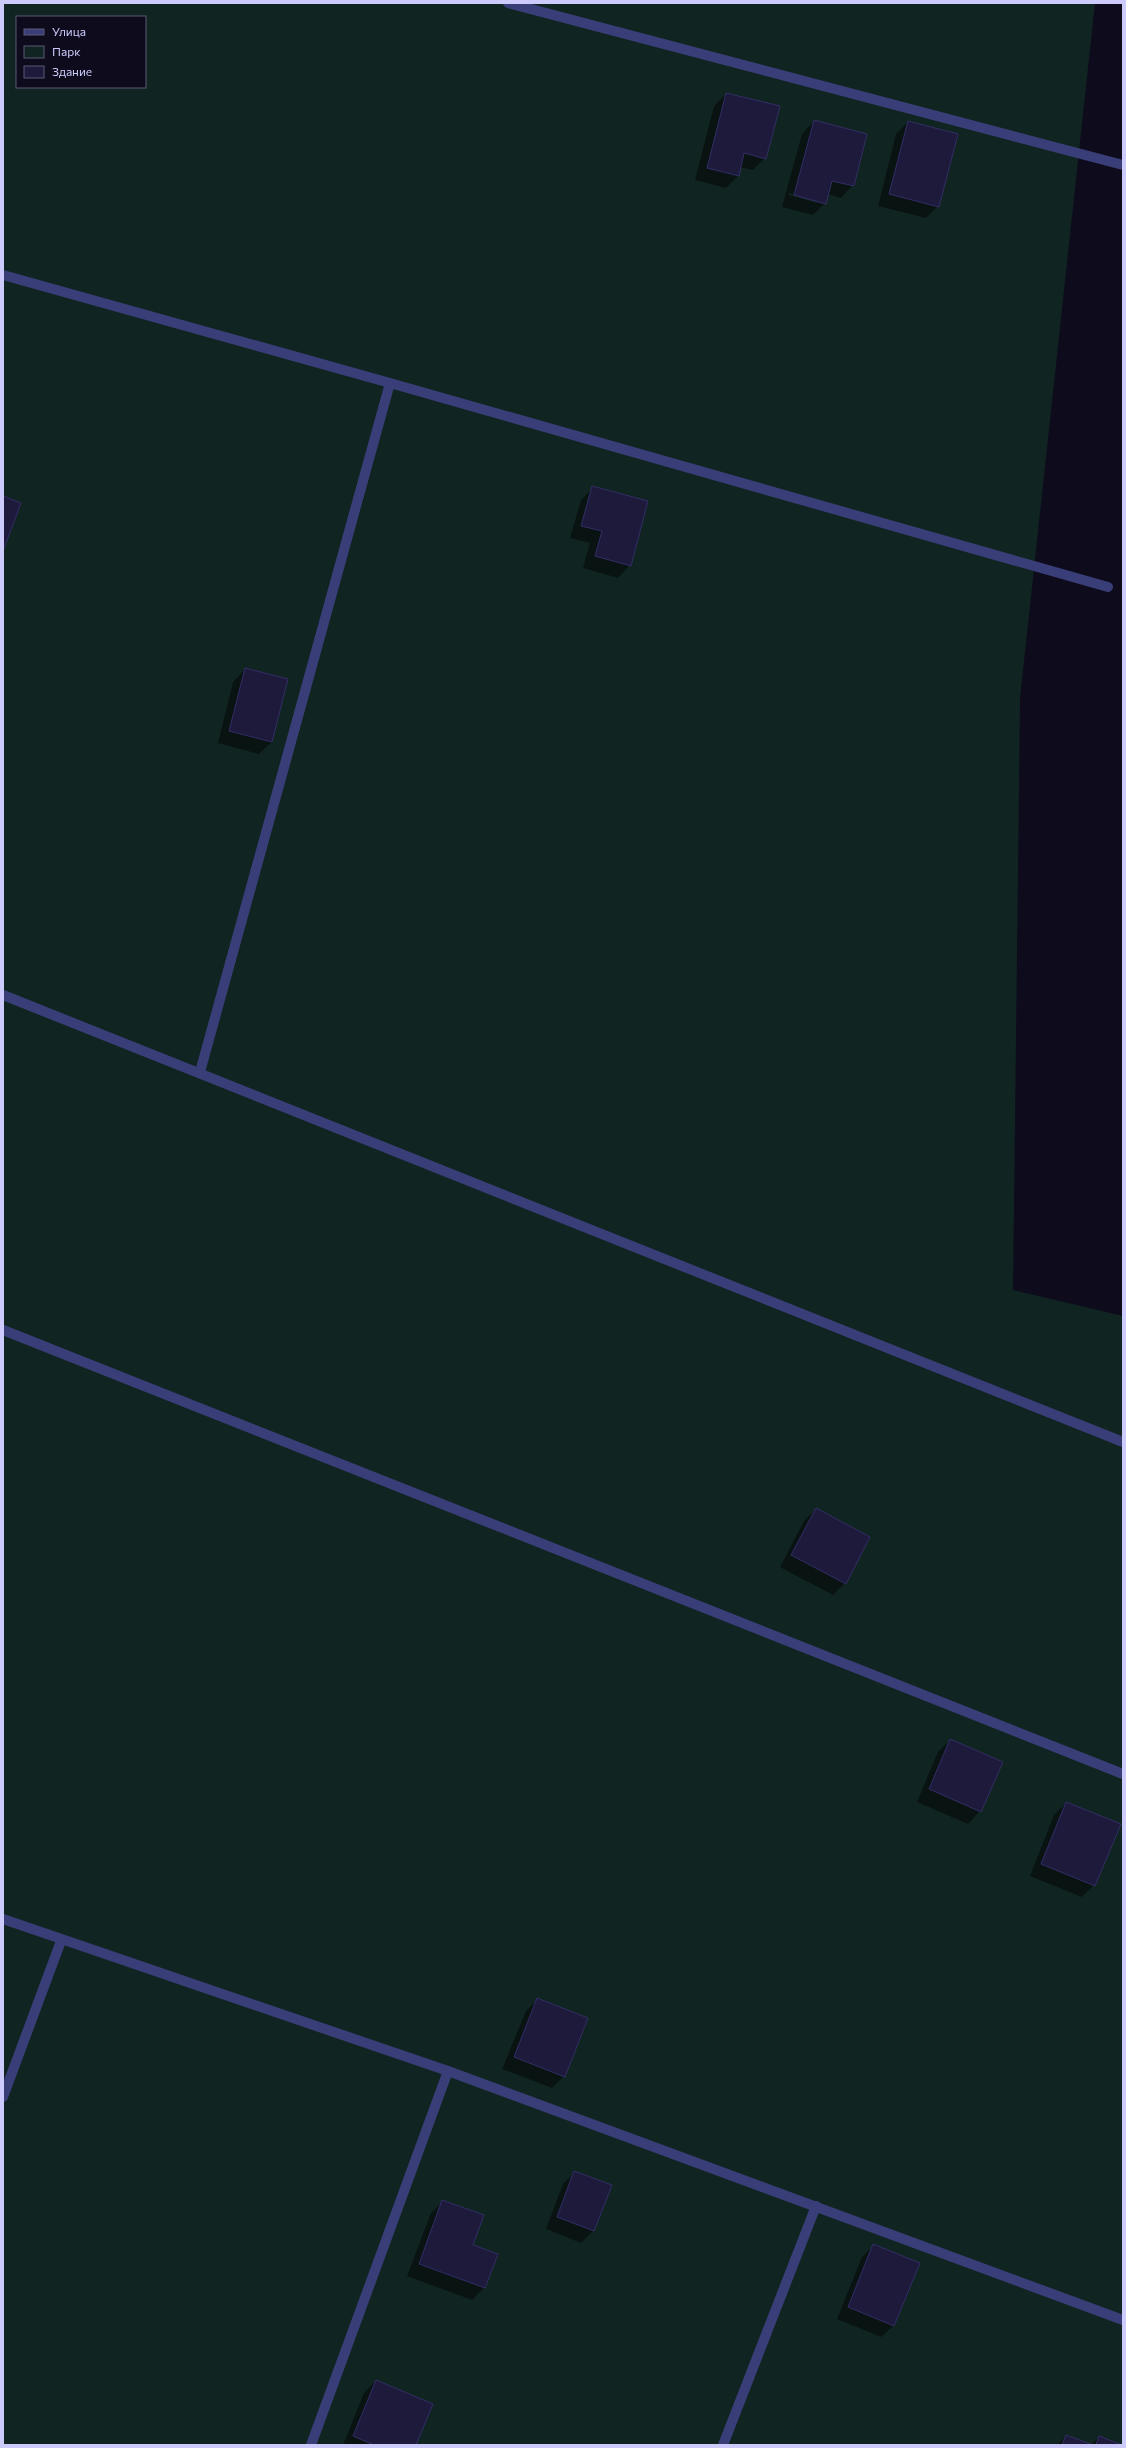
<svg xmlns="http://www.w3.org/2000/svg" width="1126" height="2448" font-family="Commissioner,sans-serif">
<rect width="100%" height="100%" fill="#0e0c1c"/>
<path fill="#102522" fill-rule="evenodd" d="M3,3H1095L1020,698L1013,1290L1123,1316V2445H3ZM17,17H145V87H17Z"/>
<g fill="#0007" fill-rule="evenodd">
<path d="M726,94L765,158L753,170L740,167L738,176L726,188L695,180L714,106Z"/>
<path d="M814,121L853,185L841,198L827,194L825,203L813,215L782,207L802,134ZM789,193L818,201V203L789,195Z"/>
<path d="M908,122L938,206L926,218L878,206L896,134Z"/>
<path d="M593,488L630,565L618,578L583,568L590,543L570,538L581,500Z"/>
<path d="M245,669L272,742L259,754L218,743L233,682Z"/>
<path d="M816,1509L845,1583L833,1595L780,1567L804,1521Z"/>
<path d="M950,1740L980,1811L968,1824L917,1802L938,1752Z"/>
<path d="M1066,1803L1094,1885L1082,1897L1030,1876L1054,1815Z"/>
<path d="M538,1999L564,2076L552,2088L502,2069L526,2011Z"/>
<path d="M575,2172L593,2231L581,2243L546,2229L563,2184Z"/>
<path d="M443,2201L471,2246L484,2288L472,2300L407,2276L431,2213Z"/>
<path d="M874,2245L894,2325L881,2337L837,2319L862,2257Z"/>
<path d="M376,2381L415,2445H343L364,2393Z"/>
<path d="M1066,2436L1090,2445H1057Z"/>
<path d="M1099,2437L1120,2445H1091Z"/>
</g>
<g fill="#1d1a3b" stroke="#332d66">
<path d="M726,93L780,106L766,159L744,153L739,176L707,168Z"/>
<path d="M814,120L867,134L854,186L832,181L826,204L794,195Z"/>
<path d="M908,121L958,134L939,207L889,194Z"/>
<path d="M592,486L648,501L631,566L595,556L602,531L581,526Z"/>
<path d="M3,496L21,503L3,551Z"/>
<path d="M245,668L288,679L272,742L229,731Z"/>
<path d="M816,1508L870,1537L846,1584L791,1555Z"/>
<path d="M950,1739L1003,1762L981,1812L929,1789Z"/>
<path d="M1066,1802L1121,1824L1095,1886L1041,1864Z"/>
<path d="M537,1998L588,2018L565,2077L514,2057Z"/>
<path d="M574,2171L612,2185L594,2231L557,2217Z"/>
<path d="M442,2200L484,2215L473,2245L498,2254L485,2288L419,2264Z"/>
<path d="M873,2244L920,2263L894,2326L848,2307Z"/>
<path d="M376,2380L433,2404L416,2445H374L353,2436Z"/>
<path d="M1066,2435L1093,2445H1062Z"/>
<path d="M1099,2436L1122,2445H1096Z"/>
</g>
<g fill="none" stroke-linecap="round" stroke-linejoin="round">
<path stroke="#3a3e78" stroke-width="10" d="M200,1072L390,383"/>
<g stroke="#3a3e78" stroke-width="10">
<path d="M508,3L1123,165"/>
<path d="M3,275L390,383L1108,587"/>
<path d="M3,995L1123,1442"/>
<path d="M3,1330L1123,1774"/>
<path d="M3,1919L448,2071L1123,2320"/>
<path d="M3,2097L61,1941"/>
<path d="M311,2445L448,2071"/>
<path d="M723,2445L816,2206"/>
</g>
</g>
<rect width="1126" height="2448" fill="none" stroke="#cccbfc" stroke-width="8"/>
<rect x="16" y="16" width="130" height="72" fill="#0e0c1c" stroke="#5a5876"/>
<rect x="24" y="29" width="20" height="6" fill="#3a3e78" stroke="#5a5876"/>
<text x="52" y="36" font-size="12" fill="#cccbfc">Улица</text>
<rect x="24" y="46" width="20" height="12" fill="#102522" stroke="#5a5876"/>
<text x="52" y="56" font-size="12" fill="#cccbfc">Парк</text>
<rect x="24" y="66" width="20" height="12" fill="#1d1a3b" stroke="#5a5876"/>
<text x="52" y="76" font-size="12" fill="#cccbfc">Здание</text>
</svg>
